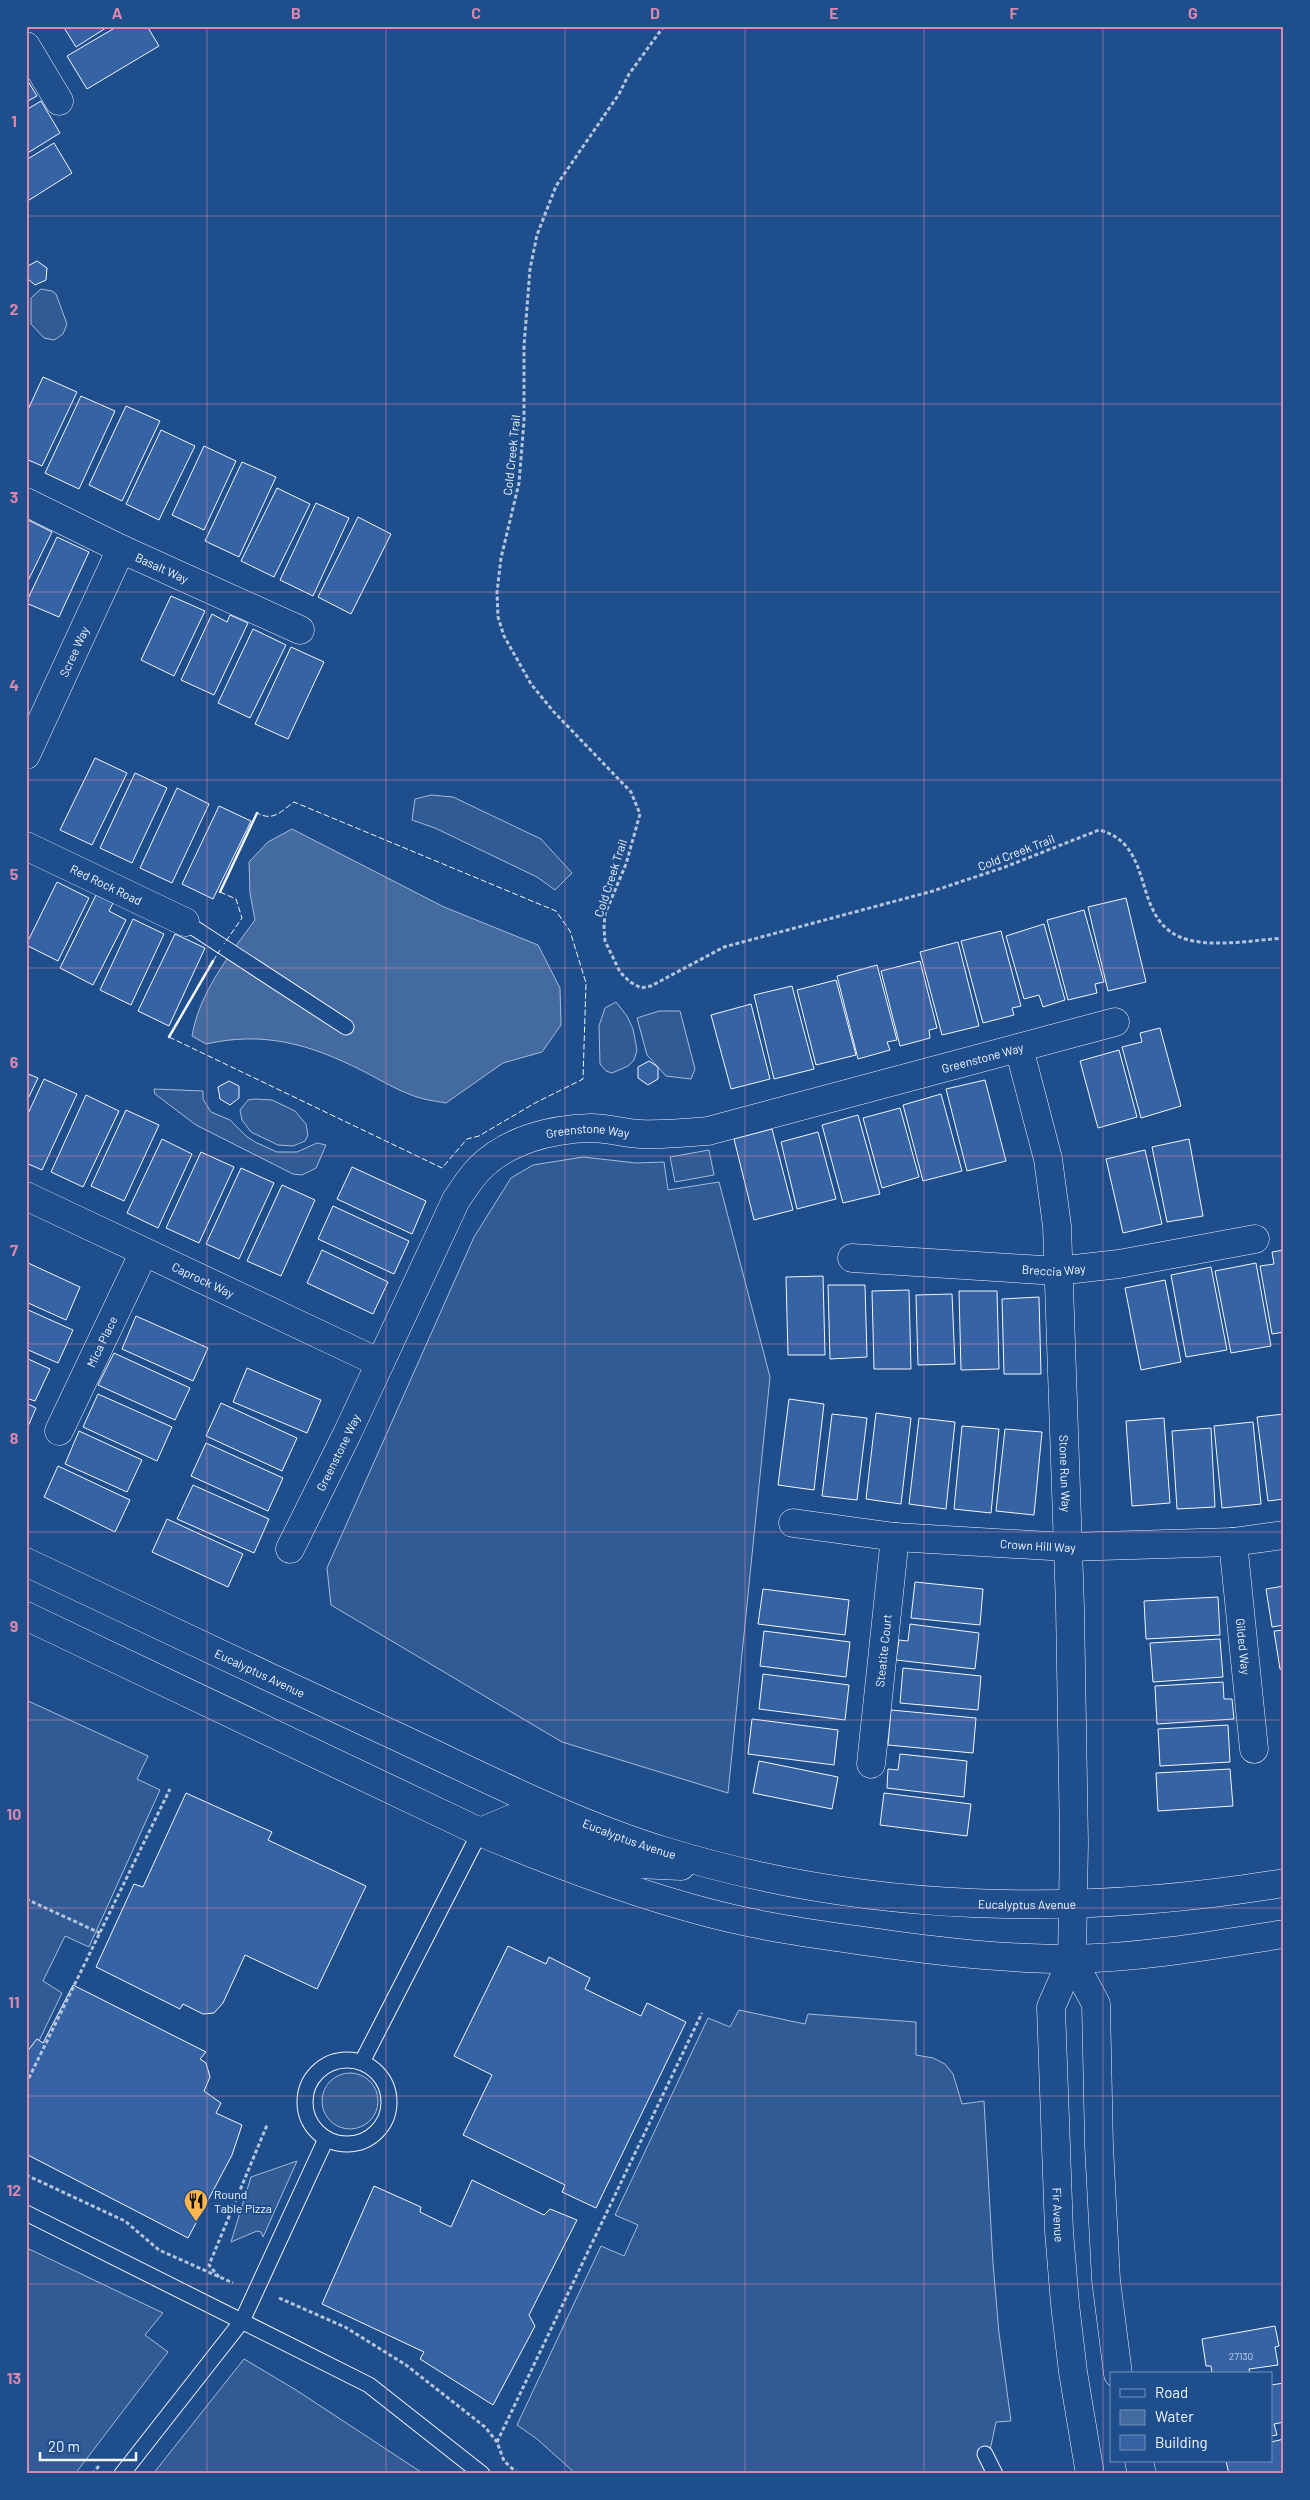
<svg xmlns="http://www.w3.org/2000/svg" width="1310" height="2500" font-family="Barlow,sans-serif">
<rect width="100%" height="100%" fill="#1f4e8c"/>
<g fill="#305b95" stroke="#a8bbd7">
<path d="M41,289L52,291L56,294L67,324L63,334L54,340L44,338L31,324V298Z"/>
<path d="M431,795L453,797L541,839L572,873L555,890L537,877L435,828L412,820L415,799Z"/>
<path d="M616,1002L627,1016L633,1029L637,1050L634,1060L628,1066L612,1073L606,1071L600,1064L599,1026L605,1008Z"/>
<path d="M659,1011H680L695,1069L691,1079L666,1076L647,1055L637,1018Z"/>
<path d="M154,1089L203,1091V1099L211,1112L230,1120L246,1136L255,1142L277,1152H297L317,1143L326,1145L316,1168L302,1175L293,1174L196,1125L155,1094Z"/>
<path d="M255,1099L272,1100L295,1111L306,1124L308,1135L305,1141L293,1146L278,1145L251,1132L242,1120L240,1110L248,1100Z"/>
<path d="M709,1150L714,1175L675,1182L670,1157Z"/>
<path d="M583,1157L636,1163L664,1162L668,1190L719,1182L770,1377L728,1793L562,1742L331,1605L327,1568L474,1237L511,1178L533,1165Z"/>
<path d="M26,1700L148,1756L137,1779L160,1790L89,1947L65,1936L43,1981L62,1993L26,2068Z"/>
<path d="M739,2010L805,2024L808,2014L916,2022V2055L933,2058L945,2064L953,2074L962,2104L984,2101L993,2263L999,2333L1011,2421L996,2422L985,2474H576L537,2439L517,2425L601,2246L624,2256L638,2225L615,2215L708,2018L730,2027Z"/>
<circle cx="350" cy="2101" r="28"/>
<path d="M297,2161L263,2237L261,2232L257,2231L231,2242L251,2177Z"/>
<path d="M29,2249L163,2313L145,2335L168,2352L75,2474H26V2255Z"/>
<path d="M244,2359L296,2390L424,2474H153Z"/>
</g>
<path fill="#446ba0" stroke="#a8bbd7" d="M292,829L444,907L538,945L560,988L561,1025L542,1052L503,1063L446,1103C434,1101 420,1099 409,1094C393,1088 377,1078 361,1070C309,1044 264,1031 206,1044L192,1036C199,993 230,954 255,920L250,893L249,862L268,842Z"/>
<g fill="#3563a3" stroke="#f2f6ff">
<path d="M63,26H109L76,47Z"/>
<path d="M118,26H147L159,46L87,89L67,56Z"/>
<path d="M26,78L37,96L26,102Z"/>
<path d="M41,101L60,133L26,154V110Z"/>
<path d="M54,143L72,173L26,202V160Z"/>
<path d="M37,261L47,268L46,280L35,285L27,278L26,267Z"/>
<path d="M43,377L77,392L42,466L26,459V414Z"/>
<path d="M81,396L115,411L79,489L45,473Z"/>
<path d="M126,406L160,421L122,501L89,485Z"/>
<path d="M161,430L195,446L159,520L126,504Z"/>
<path d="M204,446L236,461L204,530L172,515Z"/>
<path d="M242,462L276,477L239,557L205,541Z"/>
<path d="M277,488L310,504L274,577L241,561Z"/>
<path d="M316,503L349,518L313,596L280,580Z"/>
<path d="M358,517L391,534L351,614L318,597Z"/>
<path d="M26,519L52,532L26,585Z"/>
<path d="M57,537L89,552L59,617L26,603Z"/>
<path d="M171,596L205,611L174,676L141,660Z"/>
<path d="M212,614L227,622L230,615L248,623L214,695L181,680Z"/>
<path d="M253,629L286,645L250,718L218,703Z"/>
<path d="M291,647L324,662L288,739L255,724Z"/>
<path d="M95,758L127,773L92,845L60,830Z"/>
<path d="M135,773L167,788L132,863L100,848Z"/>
<path d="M177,788L209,804L172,883L140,868Z"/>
<path d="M219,806L251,821L213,899L182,884Z"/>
<path d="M57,882L89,898L58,961L26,945Z"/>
<path d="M96,895L113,903L109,911L126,920L93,985L60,968Z"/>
<path d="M1126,898L1146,982L1108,991L1088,907Z"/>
<path d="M1084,910L1104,982L1095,984L1097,993L1068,1000L1047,920Z"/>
<path d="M133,919L164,934L131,1005L100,990Z"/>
<path d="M1044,924L1065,1000L1043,1007L1039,995L1024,999L1006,936Z"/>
<path d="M1001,931L1021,1006L1012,1008L1014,1015L983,1023L961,941Z"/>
<path d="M175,934L205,948L169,1026L138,1011Z"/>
<path d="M958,942L979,1026L942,1035L920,952Z"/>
<path d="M920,961L937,1028L929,1030L930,1038L900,1046L881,971Z"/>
<path d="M877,965L897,1040L887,1042L890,1050L858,1059L837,976Z"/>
<path d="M836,980L856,1055L816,1065L797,990Z"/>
<path d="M792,986L814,1069L774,1079L754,995Z"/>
<path d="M751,1004L770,1079L731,1089L711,1015Z"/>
<path d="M1160,1028L1181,1106L1141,1118L1122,1047L1142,1042L1140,1033Z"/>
<path d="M1119,1050L1137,1117L1098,1128L1080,1061Z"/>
<path d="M649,1061L658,1067V1079L648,1085L638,1078V1067Z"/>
<path d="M26,1073L38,1078L26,1103Z"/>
<path d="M44,1079L77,1094L42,1170L26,1163V1118Z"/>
<path d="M985,1080L1006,1161L967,1171L946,1089Z"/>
<path d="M229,1081L239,1086V1098L230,1105L220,1099L218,1087Z"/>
<path d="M941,1094L962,1171L923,1181L903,1105Z"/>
<path d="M86,1095L119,1111L83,1187L51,1172Z"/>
<path d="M900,1108L919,1177L882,1188L863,1118Z"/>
<path d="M126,1110L159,1125L124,1201L91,1186Z"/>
<path d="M858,1115L880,1194L843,1203L822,1125Z"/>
<path d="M772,1129L793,1210L754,1220L734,1139Z"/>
<path d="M818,1132L836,1199L797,1209L781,1142Z"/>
<path d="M162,1139L192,1154L158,1228L127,1213Z"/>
<path d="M1189,1139L1203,1216L1167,1222L1152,1147Z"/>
<path d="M1145,1150L1162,1224L1123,1233L1106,1159Z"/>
<path d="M201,1152L234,1167L199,1243L166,1228Z"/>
<path d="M352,1167L426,1201L412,1234L337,1199Z"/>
<path d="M241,1168L274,1183L239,1259L206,1244Z"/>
<path d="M282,1185L315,1200L281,1276L247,1261Z"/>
<path d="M333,1206L409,1241L394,1274L318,1239Z"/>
<path d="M322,1250L388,1282L373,1314L307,1283Z"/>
<path d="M1284,1250V1332L1272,1334L1260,1266L1274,1264L1272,1252Z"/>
<path d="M26,1262L80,1287L66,1320L26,1302Z"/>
<path d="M1256,1263L1271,1346L1231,1353L1215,1271Z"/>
<path d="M1211,1267L1227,1350L1186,1357L1171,1275Z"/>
<path d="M823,1276L825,1355H788L786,1277Z"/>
<path d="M1165,1280L1181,1362L1141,1370L1125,1288Z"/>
<path d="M828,1285H865L867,1357L830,1359Z"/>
<path d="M909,1290L911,1369H874L872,1291Z"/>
<path d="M959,1291H997L999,1369L961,1370Z"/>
<path d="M952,1294L955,1364L918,1365L916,1295Z"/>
<path d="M1039,1297L1041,1374H1004L1002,1299Z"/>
<path d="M26,1309L73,1330L58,1363L26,1349Z"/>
<path d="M136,1316L208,1348L193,1381L122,1349Z"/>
<path d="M114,1353L190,1388L175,1420L98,1385Z"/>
<path d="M26,1358L50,1369L35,1401L26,1398Z"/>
<path d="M247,1368L321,1400L307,1433L233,1402Z"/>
<path d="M98,1394L172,1427L157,1461L83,1427Z"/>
<path d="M789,1399L824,1404L814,1490L778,1485Z"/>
<path d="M26,1403L36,1408L26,1431Z"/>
<path d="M221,1403L297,1438L282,1471L206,1436Z"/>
<path d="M876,1413L911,1418L901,1504L866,1499Z"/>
<path d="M832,1414L867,1418L857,1500L822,1496Z"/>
<path d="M1284,1414V1499L1268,1501L1257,1417Z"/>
<path d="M919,1418L955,1422L946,1509L909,1504Z"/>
<path d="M1164,1418L1170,1503L1132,1506L1126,1421Z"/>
<path d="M1253,1422L1261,1504L1222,1508L1214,1426Z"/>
<path d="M962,1426L999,1429L991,1513L954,1509Z"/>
<path d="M1211,1428L1215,1507L1177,1509L1172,1431Z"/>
<path d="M1005,1429L1042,1432L1034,1515L996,1511Z"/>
<path d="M79,1431L142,1460L127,1492L65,1464Z"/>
<path d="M206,1443L283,1478L268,1511L191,1476Z"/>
<path d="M58,1466L130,1500L115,1532L44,1497Z"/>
<path d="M193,1485L269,1519L254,1553L177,1519Z"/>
<path d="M167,1519L243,1554L228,1587L152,1552Z"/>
<path d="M915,1582L983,1589L980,1625L911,1618Z"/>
<path d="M1284,1586V1625L1272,1627L1266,1589Z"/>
<path d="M763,1589L849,1600L845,1635L758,1624Z"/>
<path d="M1218,1597L1220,1635L1146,1639L1144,1601Z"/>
<path d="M910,1624L979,1633L975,1669L896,1660L899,1640L908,1641Z"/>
<path d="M1284,1630V1669H1280L1274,1631Z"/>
<path d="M764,1631L850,1642L846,1677L760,1666Z"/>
<path d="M1220,1639L1223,1677L1153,1682L1150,1643Z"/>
<path d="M903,1668L981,1676L978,1710L900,1703Z"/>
<path d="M763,1674L849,1685L845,1720L759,1709Z"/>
<path d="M1223,1682L1224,1699H1232L1234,1719L1157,1724L1155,1686Z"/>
<path d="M891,1710L976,1718L973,1753L888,1745Z"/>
<path d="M752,1719L838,1730L834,1765L748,1754Z"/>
<path d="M1228,1725L1230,1762L1160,1766L1158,1729Z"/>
<path d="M900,1754L967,1761L964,1797L887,1788L888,1769L898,1770Z"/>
<path d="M759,1761L838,1777L832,1809L753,1793Z"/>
<path d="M1230,1769L1233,1806L1158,1811L1156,1773Z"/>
<path d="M186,1793L272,1832L268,1840L366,1886L317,1989L245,1955L223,2003L214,2013L203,2014L183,2004L180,2009L96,1967L134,1884L143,1887Z"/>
<path d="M884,1793L971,1804L967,1836L880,1825Z"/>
<path d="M508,1946L546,1964L549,1957L590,1978L585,1989L641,2016L647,2003L686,2022L596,2208L562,2192L565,2185L463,2135L492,2075L454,2056Z"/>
<path d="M73,1985L206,2052L200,2059L206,2063L210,2077L204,2091L221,2103L216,2113L242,2125L232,2155L188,2238L26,2154V2053L37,2039L43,2043Z"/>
<path d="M472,2180L544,2215L550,2209L577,2220L529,2315L535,2326L493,2405L420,2359L424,2352L322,2304L374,2186L421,2207L420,2212L451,2227Z"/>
<path d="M1275,2326L1279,2346L1275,2347L1278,2365L1249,2369L1250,2374H1212L1211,2366H1206L1202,2339Z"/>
<path d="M1284,2383V2422L1274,2424L1277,2435L1271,2436V2385Z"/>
<path d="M1284,2439V2474H1229L1226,2461H1271V2442Z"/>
</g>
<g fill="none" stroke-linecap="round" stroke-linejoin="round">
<defs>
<g id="service">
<path d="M185,922L346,1027"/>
<circle cx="347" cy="2102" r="42"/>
<path d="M362,2062L480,1832"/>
<path d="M26,2213L369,2385L482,2474"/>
<path d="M985,2454L995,2474"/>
<path d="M122,2474L242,2321L326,2139"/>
</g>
<g id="minor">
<path d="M26,46L59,101"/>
<path id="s1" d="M26,502L121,549L300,630"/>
<path id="s2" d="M26,755L121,549"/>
<path id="s3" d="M26,846L185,922"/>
<path id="s4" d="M1019,1048L1048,1159L1057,1226L1070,1607L1074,1842L1072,1959L1051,2007L1059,2231L1065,2304L1073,2372L1090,2474"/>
<path id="s5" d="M26,1196L380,1363"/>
<path id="s6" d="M852,1258L1057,1271L1119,1264L1255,1239"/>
<path id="s7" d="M59,1431L144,1252"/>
<path id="s8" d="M793,1523L895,1537L1067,1547L1233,1542L1284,1535"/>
<path id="s9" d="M1233,1542L1254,1749"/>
<path id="s10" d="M290,1549L347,1434L456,1200C463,1190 470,1178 479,1169C507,1140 551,1129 591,1128C607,1128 623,1133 640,1134C663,1135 685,1133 708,1131L1115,1022"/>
<path id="s11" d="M871,1764L895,1537"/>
<path d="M1072,1959L1096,2004L1099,2146L1106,2280L1118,2374"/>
<path d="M1139,2461L1142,2474"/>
</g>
<g id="secondary">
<path id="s12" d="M26,1562C151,1622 275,1680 400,1738C486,1778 573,1823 664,1851C864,1913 1079,1917 1284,1883"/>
<path d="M26,1616L480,1832C551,1862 624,1890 698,1910C762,1928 828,1936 893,1945C952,1953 1011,1959 1070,1959C1142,1958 1213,1945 1284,1934"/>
<path d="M480,1832L511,1819L610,1856L637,1864L681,1866"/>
</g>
</defs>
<use href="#service" stroke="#f2f6ff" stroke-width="17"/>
<use href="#minor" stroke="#f2f6ff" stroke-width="29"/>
<use href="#secondary" stroke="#f2f6ff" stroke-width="29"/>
<g stroke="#b3c4dc" stroke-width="3" stroke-dasharray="4 2.5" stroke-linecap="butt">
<path d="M664,26L629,74L619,94L556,186L537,235L530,269L524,346V421L519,483L501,558L497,592L498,617L504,636L531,684L553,711L631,792L640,814L626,864L605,914L604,927L605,941L620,972L630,982L641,988L651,986L724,947L933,891L1005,867L1099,830C1156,844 1131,916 1180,937C1208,949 1254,940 1284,938"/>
<path d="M26,1899L100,1933"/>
<path d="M26,2084L170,1789"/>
<path d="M26,2175L125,2221L159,2250L233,2283"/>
<path d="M219,2277L209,2265L267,2125"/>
<path d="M279,2298L345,2327L406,2365L485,2427L497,2442L504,2461L518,2474"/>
<path d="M497,2442L702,2013"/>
<path d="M92,2474L99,2466"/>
</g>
<use href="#service" stroke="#1f4e8c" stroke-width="15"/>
<use href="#minor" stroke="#1f4e8c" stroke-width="28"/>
<use href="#secondary" stroke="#1f4e8c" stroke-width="28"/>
<g stroke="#f2f6ff" stroke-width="1" stroke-dasharray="6 2.5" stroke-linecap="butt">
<path d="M220,892L236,899L242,918L224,944"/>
<path d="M213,961L220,950"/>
<path d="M169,1037L442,1168L467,1139L479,1136L535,1103L583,1079L586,983L570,931L556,911L294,802C281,811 274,822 257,813"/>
</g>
<g stroke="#f2f6ff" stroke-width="2.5">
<path d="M220,892L257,813"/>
<path d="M169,1037L213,961"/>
</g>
</g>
<path fill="none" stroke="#da87ad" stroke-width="1" stroke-opacity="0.55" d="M207,26V2474M386,26V2474M565,26V2474M745,26V2474M924,26V2474M1103,26V2474M26,216H1284M26,404H1284M26,592H1284M26,780H1284M26,968H1284M26,1156H1284M26,1344H1284M26,1532H1284M26,1720H1284M26,1908H1284M26,2096H1284M26,2284H1284"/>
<defs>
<symbol id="restaurant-pin" viewBox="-11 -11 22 30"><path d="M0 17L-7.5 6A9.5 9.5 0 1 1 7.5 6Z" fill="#ffb74d" stroke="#1f4e8c"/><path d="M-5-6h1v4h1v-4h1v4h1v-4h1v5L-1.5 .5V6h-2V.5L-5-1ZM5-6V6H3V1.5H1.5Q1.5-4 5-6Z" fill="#111"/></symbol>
</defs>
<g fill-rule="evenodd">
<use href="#restaurant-pin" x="182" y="2187" width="28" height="38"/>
</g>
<g text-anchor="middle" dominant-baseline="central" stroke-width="4" stroke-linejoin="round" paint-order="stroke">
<g font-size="10" fill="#c3d1e8">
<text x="1241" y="2356">27130</text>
</g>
<g font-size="12" fill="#f2f6ff" stroke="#1f4e8c">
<text transform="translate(511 455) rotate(-84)">Cold Creek Trail</text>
<text stroke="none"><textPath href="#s1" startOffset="151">Basalt Way</textPath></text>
<text stroke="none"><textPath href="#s2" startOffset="114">Scree Way</textPath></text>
<text transform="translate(1016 852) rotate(-21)">Cold Creek Trail</text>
<text transform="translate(610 878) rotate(-72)">Cold Creek Trail</text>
<text stroke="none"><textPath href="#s3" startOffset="89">Red Rock Road</textPath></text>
<text stroke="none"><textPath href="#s10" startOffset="949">Greenstone Way</textPath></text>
<text stroke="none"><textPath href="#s10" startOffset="544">Greenstone Way</textPath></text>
<text stroke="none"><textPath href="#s6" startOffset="202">Breccia Way</textPath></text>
<text stroke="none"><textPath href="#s5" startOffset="196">Caprock Way</textPath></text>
<text stroke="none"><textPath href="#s7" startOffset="99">Mica Place</textPath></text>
<text stroke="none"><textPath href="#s10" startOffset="108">Greenstone Way</textPath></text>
<text stroke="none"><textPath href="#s4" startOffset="430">Stone Run Way</textPath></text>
<text stroke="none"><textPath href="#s8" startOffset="246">Crown Hill Way</textPath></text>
<text stroke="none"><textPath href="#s9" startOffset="105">Gilded Way</textPath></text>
<text stroke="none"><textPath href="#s11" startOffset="114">Steatite Court</textPath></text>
<text stroke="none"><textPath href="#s12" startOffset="259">Eucalyptus Avenue</textPath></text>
<text stroke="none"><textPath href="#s12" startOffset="664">Eucalyptus Avenue</textPath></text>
<text stroke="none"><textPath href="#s12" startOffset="1069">Eucalyptus Avenue</textPath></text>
<text stroke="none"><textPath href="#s4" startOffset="1176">Fir Avenue</textPath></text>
</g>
<g font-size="12" fill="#f2f6ff" stroke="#1f4e8c" text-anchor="start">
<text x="214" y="2194">Round<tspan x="214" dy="14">Table Pizza</tspan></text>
</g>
</g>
<rect width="1310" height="2500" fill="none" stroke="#1f4e8c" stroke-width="55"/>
<rect x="1110" y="2372" width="162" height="90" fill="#1f4e8c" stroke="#7391ba"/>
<rect x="1120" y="2389" width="25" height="8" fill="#1f4e8c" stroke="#7391ba"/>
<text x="1155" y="2398" font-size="15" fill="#f2f6ff">Road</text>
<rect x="1120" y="2410" width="25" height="15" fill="#446ba0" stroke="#7391ba"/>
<text x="1155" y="2422" font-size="15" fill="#f2f6ff">Water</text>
<rect x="1120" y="2435" width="25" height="15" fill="#3563a3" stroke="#7391ba"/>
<text x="1155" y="2448" font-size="15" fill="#f2f6ff">Building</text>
<path d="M40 2452v8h96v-8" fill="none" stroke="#f2f6ff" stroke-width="2.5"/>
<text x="48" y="2452" font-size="15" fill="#f2f6ff" stroke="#1f4e8c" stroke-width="4" paint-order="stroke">20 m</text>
<rect x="28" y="28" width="1254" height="2444" fill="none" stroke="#da87ad" stroke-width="2"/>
<g font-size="16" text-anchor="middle" font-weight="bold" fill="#da87ad">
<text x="117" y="19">A</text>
<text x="296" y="19">B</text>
<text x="476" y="19">C</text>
<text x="655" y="19">D</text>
<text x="834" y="19">E</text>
<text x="1014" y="19">F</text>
<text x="1193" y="19">G</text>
<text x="14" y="127">1</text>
<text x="14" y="315">2</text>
<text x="14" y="503">3</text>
<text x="14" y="691">4</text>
<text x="14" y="880">5</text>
<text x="14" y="1068">6</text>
<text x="14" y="1256">7</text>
<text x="14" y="1444">8</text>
<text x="14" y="1632">9</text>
<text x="14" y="1820">10</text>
<text x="14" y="2008">11</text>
<text x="14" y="2196">12</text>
<text x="14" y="2384">13</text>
</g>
</svg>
